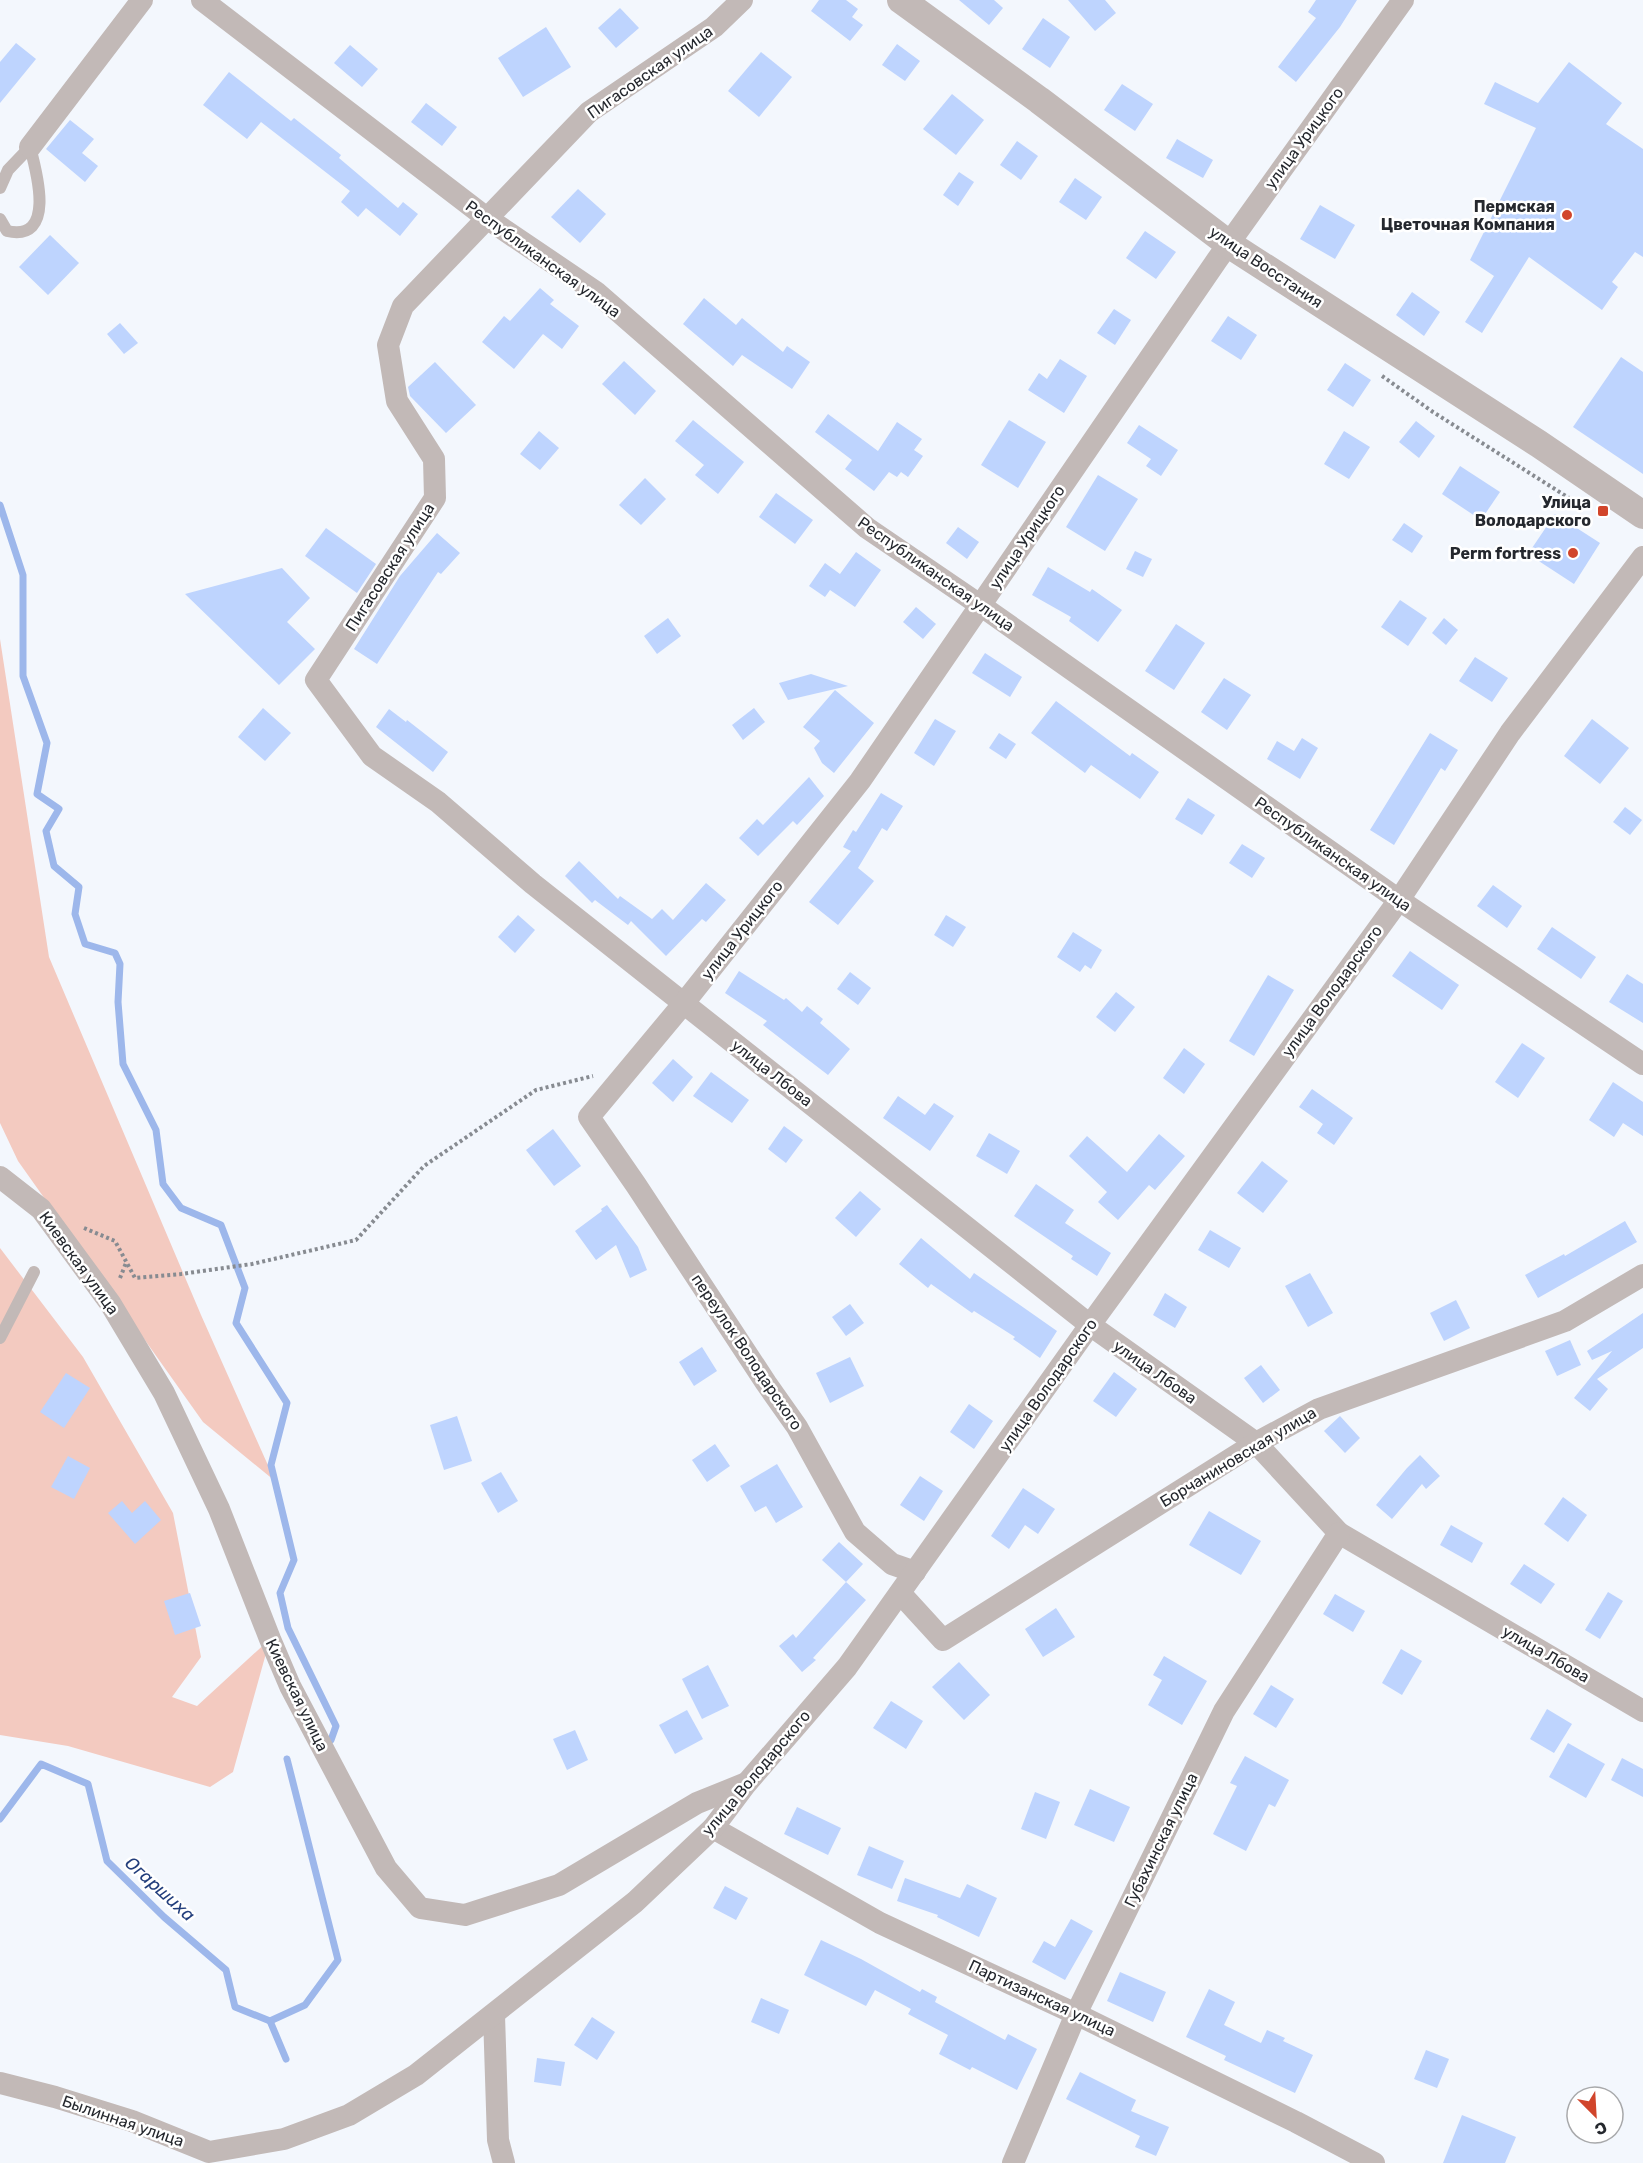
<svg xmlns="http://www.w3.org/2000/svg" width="1643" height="2163" font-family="Rubik,sans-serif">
<rect width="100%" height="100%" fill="#f3f7fd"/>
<g fill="#f3cac0">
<path d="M0,639L49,957L201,1315L275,1481L203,1422L18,1161L0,1123Z"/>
<path d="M0,1248L83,1357L173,1513L201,1657L172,1697L197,1706L270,1639L233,1772L210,1787L68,1746L0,1735Z"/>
</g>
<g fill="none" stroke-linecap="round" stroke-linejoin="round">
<g stroke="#9db7eb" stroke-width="7">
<path d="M0,505L23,575V676L47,743L37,794L59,809L46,831L54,866L79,887L75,914L85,944L115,953L120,964L118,1002L123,1064L156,1130L163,1184L181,1208L221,1225L245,1288L236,1323L287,1403L271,1465L294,1560L280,1593L288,1628L336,1726L331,1740"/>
<path d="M0,1819L41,1764L88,1784L107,1861L164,1917L226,1970L235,2007L270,2021L286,2059"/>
<path d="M270,2021L305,2005L338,1960L287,1759"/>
</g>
</g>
<g fill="#bed4fe">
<path d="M819,0H846L858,9L852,17L863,25L850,41L811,11Z"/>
<path d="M959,0H994L1003,8L989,25Z"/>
<path d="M1068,0H1105L1116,13L1095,31Z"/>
<path d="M1316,0H1357L1340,27L1296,82L1278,67L1316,18L1308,12Z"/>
<path d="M620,8L639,28L616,48L598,28Z"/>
<path d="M1043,18L1070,37L1050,68L1022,49Z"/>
<path d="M546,27L571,67L523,97L498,58Z"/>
<path d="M16,43L36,59L0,103V62Z"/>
<path d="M897,44L920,61L905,81L882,65Z"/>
<path d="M350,45L378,69L362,87L334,63Z"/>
<path d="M761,52L792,77L759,117L728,91Z"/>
<path d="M1569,62L1622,103L1606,124L1643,149V257L1635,252L1612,282L1618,287L1602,310L1529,257L1482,333L1465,322L1494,276L1470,260L1536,128L1484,104L1495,82L1538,103Z"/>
<path d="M229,72L291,121L294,118L341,155L339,158L398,208L403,202L418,214L400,236L366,208L358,217L341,202L350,191L261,122L247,139L203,105Z"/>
<path d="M1122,84L1153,104L1135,131L1104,110Z"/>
<path d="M952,94L984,120L956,155L923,129Z"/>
<path d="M426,103L457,127L442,146L411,122Z"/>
<path d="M70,120L94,139L82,153L98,166L85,182L46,149Z"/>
<path d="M1177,139L1213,160L1203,178L1166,158Z"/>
<path d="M1017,141L1038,156L1021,180L1000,165Z"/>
<path d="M959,172L974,182L958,206L943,195Z"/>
<path d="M1075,178L1102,197L1086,220L1059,202Z"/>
<path d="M578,189L606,214L580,243L551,217Z"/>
<path d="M1320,205L1355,225L1335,259L1300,239Z"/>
<path d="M1145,231L1176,252L1156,279L1126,258Z"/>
<path d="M50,235L79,263L48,295L19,267Z"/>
<path d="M540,288L554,300L550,304L579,326L562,349L543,334L514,369L482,342L504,316L510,321Z"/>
<path d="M1412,292L1440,312L1424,336L1396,315Z"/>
<path d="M704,298L736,325L742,318L783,352L787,346L810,362L792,389L742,355L733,366L683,324Z"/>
<path d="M1114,309L1131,320L1115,345L1097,333Z"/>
<path d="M1228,316L1257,335L1241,360L1211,341Z"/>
<path d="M120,323L138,343L124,354L107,334Z"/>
<path d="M1621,357L1643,372V474L1573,427Z"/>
<path d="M1060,359L1087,376L1064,413L1028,390L1039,373L1047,379Z"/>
<path d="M624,361L656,391L635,415L602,384Z"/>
<path d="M435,362L476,405L446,433L410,396L408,387Z"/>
<path d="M1345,363L1371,380L1353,407L1327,390Z"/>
<path d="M828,414L878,451L897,422L922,439L914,450L923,456L908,477L901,472L897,477L889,472L874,491L845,469L852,460L815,432Z"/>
<path d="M693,420L744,462L718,494L695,475L704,465L675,441Z"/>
<path d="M1009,420L1046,442L1018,488L981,465Z"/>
<path d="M1416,421L1435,436L1419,458L1399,442Z"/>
<path d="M1139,425L1178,450L1161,476L1146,466L1151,459L1127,443Z"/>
<path d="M539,431L559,448L540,470L520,454Z"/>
<path d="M1344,431L1370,447L1349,479L1324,464Z"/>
<path d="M1460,466L1500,492L1481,520L1442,494Z"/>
<path d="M1098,475L1138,499L1105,551L1066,527Z"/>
<path d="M645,478L666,499L641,525L619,505Z"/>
<path d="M776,493L813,520L795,544L759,517Z"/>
<path d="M1555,514L1600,543L1574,584L1528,554Z"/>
<path d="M1404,523L1423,536L1412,553L1392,540Z"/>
<path d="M958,527L979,542L967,559L946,543Z"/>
<path d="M326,528L376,564L357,593L305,556Z"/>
<path d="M437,533L460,553L441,574L438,572L377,664L354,649L400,576Z"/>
<path d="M1135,551L1152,559L1143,577L1126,569Z"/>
<path d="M856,552L881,570L855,607L830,590L825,597L809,586L825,563L840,574Z"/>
<path d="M1048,567L1090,592L1092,589L1122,610L1098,642L1069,621L1071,617L1032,595Z"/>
<path d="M282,568L310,598L287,622L315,649L279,685L185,594Z"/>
<path d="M1400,600L1427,618L1408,646L1381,627Z"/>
<path d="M916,607L936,624L923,639L903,622Z"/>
<path d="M668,618L681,636L657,654L644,636Z"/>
<path d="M1444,618L1458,630L1446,645L1432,633Z"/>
<path d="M1176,624L1205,643L1174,690L1145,671Z"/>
<path d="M985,653L1022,677L1010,697L972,673Z"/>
<path d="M1475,657L1508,678L1492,702L1459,681Z"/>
<path d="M811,674L848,686L788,700L779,683Z"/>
<path d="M1224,678L1251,695L1227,730L1201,712Z"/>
<path d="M835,690L874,723L834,773L822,763L814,748L820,741L803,727Z"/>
<path d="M1056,701L1130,756L1132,753L1159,772L1140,799L1091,765L1085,773L1031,733Z"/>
<path d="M263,708L291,733L265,761L238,737Z"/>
<path d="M754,708L765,722L743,740L732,725Z"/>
<path d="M389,709L406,722L407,720L448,752L433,772L376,727Z"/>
<path d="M935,719L956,731L934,766L914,753Z"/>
<path d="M1592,719L1629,748L1600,784L1564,756Z"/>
<path d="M999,733L1016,744L1006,759L989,748Z"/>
<path d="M1430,733L1458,750L1445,771L1441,768L1394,845L1370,830Z"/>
<path d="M1302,738L1318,748L1300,779L1267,759L1277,741L1294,751Z"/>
<path d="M809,777L824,796L797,825L793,821L758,856L739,838L757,819L763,825Z"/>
<path d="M881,793L903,806L887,831L882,828L858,868L874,881L838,925L809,902L851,851L843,847L853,830L856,832Z"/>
<path d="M1188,798L1215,815L1202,835L1175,819Z"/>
<path d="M1625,807L1642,820L1630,835L1613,822Z"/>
<path d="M1242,844L1265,858L1252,878L1229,863Z"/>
<path d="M579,861L618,899L620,896L652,919L662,909L673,920L706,883L726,900L706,922L702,919L666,956L631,921L628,925L595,900L592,903L565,876Z"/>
<path d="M1493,885L1522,906L1507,928L1477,906Z"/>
<path d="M518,915L535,930L515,953L498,937Z"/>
<path d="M946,915L966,927L953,947L934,935Z"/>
<path d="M1552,927L1596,957L1581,979L1537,949Z"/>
<path d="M1073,932L1102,950L1091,969L1085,965L1080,972L1057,957Z"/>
<path d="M1410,951L1459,985L1442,1010L1392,976Z"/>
<path d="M739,971L784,1000L786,998L802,1012L807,1006L823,1019L820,1023L850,1049L828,1075L763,1025L767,1021L725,993Z"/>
<path d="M850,972L871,988L858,1005L837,989Z"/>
<path d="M1627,974L1643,984V1023L1609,1002Z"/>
<path d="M1268,975L1294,990L1254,1056L1229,1041Z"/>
<path d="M1116,992L1135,1007L1115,1032L1096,1017Z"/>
<path d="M1522,1043L1545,1058L1518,1098L1495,1082Z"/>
<path d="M1184,1048L1205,1064L1184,1094L1163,1078Z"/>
<path d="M673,1059L693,1077L673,1102L652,1083Z"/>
<path d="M711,1072L749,1100L732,1123L693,1096Z"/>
<path d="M1613,1082L1643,1102V1136L1623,1123L1614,1137L1589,1120Z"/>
<path d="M1312,1089L1353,1118L1334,1145L1317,1133L1323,1124L1299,1107Z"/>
<path d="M898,1096L925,1115L934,1103L954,1116L930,1151L883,1118Z"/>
<path d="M784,1126L803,1140L786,1163L768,1149Z"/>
<path d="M553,1129L581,1166L554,1186L526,1150Z"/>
<path d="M989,1133L1020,1151L1007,1174L976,1156Z"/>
<path d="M1159,1134L1185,1156L1155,1190L1149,1185L1118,1220L1098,1202L1107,1192L1069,1156L1087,1136L1127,1172Z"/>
<path d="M1262,1161L1288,1181L1263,1213L1237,1193Z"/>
<path d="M1036,1184L1074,1210L1065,1223L1111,1253L1097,1276L1071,1259L1073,1256L1014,1216Z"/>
<path d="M860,1191L881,1209L856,1237L835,1218Z"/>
<path d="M607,1205L638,1247L647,1270L630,1278L616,1245L596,1260L575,1231L602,1211L601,1209Z"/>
<path d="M1625,1221L1637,1242L1538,1298L1525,1275L1564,1254L1565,1256Z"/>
<path d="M1210,1230L1241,1248L1229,1268L1198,1250Z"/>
<path d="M921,1238L970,1279L974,1273L1057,1331L1040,1358L1013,1339L1015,1337L974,1311L972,1313L931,1284L928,1288L899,1264Z"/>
<path d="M1310,1273L1333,1313L1308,1327L1285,1286Z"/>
<path d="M1165,1293L1187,1307L1175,1328L1153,1315Z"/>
<path d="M1456,1300L1470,1328L1444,1341L1430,1313Z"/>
<path d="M850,1304L864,1323L846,1336L832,1317Z"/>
<path d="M1643,1313V1348L1597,1379L1608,1389L1590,1411L1574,1398L1612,1351L1592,1360L1587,1351Z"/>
<path d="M1570,1340L1581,1365L1557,1376L1545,1351Z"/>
<path d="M702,1347L717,1371L694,1386L679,1362Z"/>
<path d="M850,1357L864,1386L830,1403L816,1373Z"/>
<path d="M1261,1365L1280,1390L1263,1403L1244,1378Z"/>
<path d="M1114,1372L1137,1389L1116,1417L1093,1401Z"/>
<path d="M66,1373L90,1388L64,1428L40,1412Z"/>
<path d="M969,1404L993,1421L974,1449L950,1432Z"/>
<path d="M457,1416L472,1461L444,1470L430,1425Z"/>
<path d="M1340,1416L1360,1438L1345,1453L1324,1431Z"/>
<path d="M715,1444L730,1466L707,1482L692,1460Z"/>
<path d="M1420,1455L1440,1476L1426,1489L1422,1484L1392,1519L1376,1505L1407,1468Z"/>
<path d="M68,1456L90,1468L74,1499L51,1487Z"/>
<path d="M777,1464L803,1507L776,1523L766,1506L755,1512L740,1486Z"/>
<path d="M501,1472L518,1501L498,1513L481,1483Z"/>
<path d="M920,1476L943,1491L924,1521L900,1505Z"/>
<path d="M1023,1488L1055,1509L1038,1534L1025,1525L1009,1549L991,1536Z"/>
<path d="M1563,1497L1587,1515L1568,1542L1544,1524Z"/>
<path d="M122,1501L132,1513L145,1501L161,1520L135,1544L108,1513Z"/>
<path d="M1209,1511L1261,1541L1241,1575L1189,1545Z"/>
<path d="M1451,1525L1483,1543L1472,1563L1440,1545Z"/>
<path d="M839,1542L863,1564L846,1582L822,1560Z"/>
<path d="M1524,1564L1555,1584L1541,1604L1510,1584Z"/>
<path d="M846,1582L866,1600L813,1658L816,1660L802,1672L779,1646L793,1634L796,1638Z"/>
<path d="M1608,1592L1623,1601L1600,1639L1585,1630Z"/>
<path d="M190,1593L201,1626L175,1635L164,1601Z"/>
<path d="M1335,1594L1365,1611L1353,1632L1323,1614Z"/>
<path d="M1056,1608L1075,1637L1043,1657L1025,1629Z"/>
<path d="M1401,1649L1422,1661L1402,1695L1382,1683Z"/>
<path d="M1164,1656L1207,1681L1182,1725L1148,1705L1162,1680L1153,1675Z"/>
<path d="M959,1662L990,1695L964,1720L932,1687Z"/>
<path d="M708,1665L729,1706L702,1719L682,1679Z"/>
<path d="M1271,1685L1294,1699L1276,1728L1253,1714Z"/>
<path d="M891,1701L923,1721L906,1749L873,1728Z"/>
<path d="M1547,1709L1572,1724L1554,1753L1530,1739Z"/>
<path d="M687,1710L703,1739L675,1754L659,1725Z"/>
<path d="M575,1730L588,1760L567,1770L553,1739Z"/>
<path d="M1568,1743L1605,1764L1586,1798L1549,1777Z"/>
<path d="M1245,1756L1289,1780L1275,1807L1269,1804L1246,1851L1213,1834L1237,1786L1230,1783Z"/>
<path d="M1622,1758L1643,1769V1797L1611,1780Z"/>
<path d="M1090,1789L1130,1807L1114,1842L1074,1825Z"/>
<path d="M1035,1792L1060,1802L1046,1839L1021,1829Z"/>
<path d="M797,1807L841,1828L828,1855L784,1834Z"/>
<path d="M869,1846L904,1861L892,1889L857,1875Z"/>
<path d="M905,1878L960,1898L967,1884L997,1898L979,1937L937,1917L938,1915L897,1901Z"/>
<path d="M725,1886L748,1898L736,1920L713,1908Z"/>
<path d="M1071,1919L1093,1931L1065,1980L1032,1962L1044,1941L1055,1947Z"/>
<path d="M821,1940L861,1959L920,1992L922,1989L937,1997L935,2002L1005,2040L1008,2034L1037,2049L1017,2090L972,2067L970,2070L939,2054L948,2035L908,2014L911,2009L875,1990L866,2006L804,1975Z"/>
<path d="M1120,1972L1166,1992L1153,2022L1107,2001Z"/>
<path d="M1209,1989L1235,2002L1224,2025L1261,2043L1267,2030L1285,2038L1283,2041L1313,2055L1295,2093L1224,2060L1226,2056L1186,2037Z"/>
<path d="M761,1998L789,2010L779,2034L751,2022Z"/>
<path d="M592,2017L615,2032L597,2060L574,2045Z"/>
<path d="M1426,2050L1449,2059L1437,2088L1414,2079Z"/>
<path d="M537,2058L565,2062L561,2086L534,2082Z"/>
<path d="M1080,2072L1136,2100L1131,2111L1169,2127L1156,2156L1135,2147L1140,2136L1066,2099Z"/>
<path d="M1462,2115L1516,2137L1505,2163H1443Z"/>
</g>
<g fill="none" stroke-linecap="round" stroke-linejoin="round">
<g stroke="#878b91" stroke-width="4" stroke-dasharray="3 3" stroke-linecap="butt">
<path d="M1382,376L1433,412L1569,498"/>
<path d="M84,1228L115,1241L135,1278L181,1274L252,1264L356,1240L424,1166L536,1090L593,1076"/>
<path d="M120,1278L126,1263"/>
</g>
<g stroke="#c2b9b7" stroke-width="12">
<path d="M0,188L8,170L30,147"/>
<path d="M0,219L7,231C56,242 37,173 30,147"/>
<path d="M0,1338L34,1272"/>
</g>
<g stroke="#c2b9b7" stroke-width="22">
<path d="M202,0L488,219L596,292L867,528L980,605L1399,900L1643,1064"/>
<path d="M742,0L714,27L589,112L403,306L388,345L397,401L434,459L435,498L316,680L372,756L438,802L533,884L1090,1325L1256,1443L1339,1533L1643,1711"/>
<path d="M30,147L142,0"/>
<path d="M0,1177L41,1209L110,1303L164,1393L219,1509L270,1639L290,1686L386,1868L420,1908L465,1915L559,1885L697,1803L744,1784"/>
<path d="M915,1572L892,1564L855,1532L797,1427L766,1383L636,1185L589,1117L684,1003L860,781L1217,260L1403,0"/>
<path d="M900,1593L943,1640L1256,1443L1319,1409L1565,1321L1643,1275"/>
<path d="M713,1828L880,1923L1076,2014L1296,2122L1374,2163"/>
<path d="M494,2015L498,2140L504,2163"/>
<path d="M0,2083L55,2097L132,2121L209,2152L284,2139L349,2115L416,2075L635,1902L713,1828L746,1784L847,1667L1090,1325L1399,900L1510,733L1643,557"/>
<path d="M1013,2163L1076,2014L1224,1711L1339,1533"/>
</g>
<path stroke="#c2b9b7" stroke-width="28" d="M901,0L1039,100L1230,245L1539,444L1643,515"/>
</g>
<g fill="#d1452b" stroke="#fff" stroke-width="2">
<circle cx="1567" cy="215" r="6"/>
<rect x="1597" y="505" width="12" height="12" rx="3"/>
<circle cx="1573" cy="553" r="6"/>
</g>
<g text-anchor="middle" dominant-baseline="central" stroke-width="5" stroke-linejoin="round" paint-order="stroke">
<g font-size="16" fill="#25282e" stroke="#fff">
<text transform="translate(650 72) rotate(-35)">Пигасовская улица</text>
<text transform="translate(1304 138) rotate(-54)">улица Урицкого</text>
<text transform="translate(543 259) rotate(36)">Республиканская улица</text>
<text transform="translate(1266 267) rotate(34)">улица Восстания</text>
<text transform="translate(1027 537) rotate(-56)">улица Урицкого</text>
<text transform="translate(390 567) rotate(-57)">Пигасовская улица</text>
<text transform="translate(936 574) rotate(35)">Республиканская улица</text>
<text transform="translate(1333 854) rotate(35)">Республиканская улица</text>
<text transform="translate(742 930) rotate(-52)">улица Урицкого</text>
<text transform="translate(1332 991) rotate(-54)">улица Володарского</text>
<text transform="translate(772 1073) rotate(38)">улица Лбова</text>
<text transform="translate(79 1263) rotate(54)">Киевская улица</text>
<text transform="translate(747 1352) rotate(56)">переулок Володарского</text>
<text transform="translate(1155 1372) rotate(35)">улица Лбова</text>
<text transform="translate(1048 1385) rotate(-55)">улица Володарского</text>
<text transform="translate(1238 1457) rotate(-31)">Борчаниновская улица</text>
<text transform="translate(1546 1654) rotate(30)">улица Лбова</text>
<text transform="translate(297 1695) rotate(64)">Киевская улица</text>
<text transform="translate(756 1773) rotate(-50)">улица Володарского</text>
<text transform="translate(1161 1840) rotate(-64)">Губахинская улица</text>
<text transform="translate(1042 1998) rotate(25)">Партизанская улица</text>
<text transform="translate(123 2121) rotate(19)">Былинная улица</text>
</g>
<g font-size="16" font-weight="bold" fill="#25282e" stroke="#fff" text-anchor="end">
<text x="1555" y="206">Пермская<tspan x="1555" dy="18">Цветочная Компания</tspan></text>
<text x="1591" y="502">Улица<tspan x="1591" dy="18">Володарского</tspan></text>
<text x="1561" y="553">Perm fortress</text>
</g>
<g font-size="18" font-style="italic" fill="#223e7c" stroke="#fff">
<text transform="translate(160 1889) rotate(42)">Огаршиха</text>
</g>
</g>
<g transform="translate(1595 2115) rotate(156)"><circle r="28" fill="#ffffff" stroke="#a8a9ab" stroke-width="1.5"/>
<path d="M0-4.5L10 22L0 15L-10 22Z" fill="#d1452b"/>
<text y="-9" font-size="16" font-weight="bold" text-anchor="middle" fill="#25282e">С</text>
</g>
</svg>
